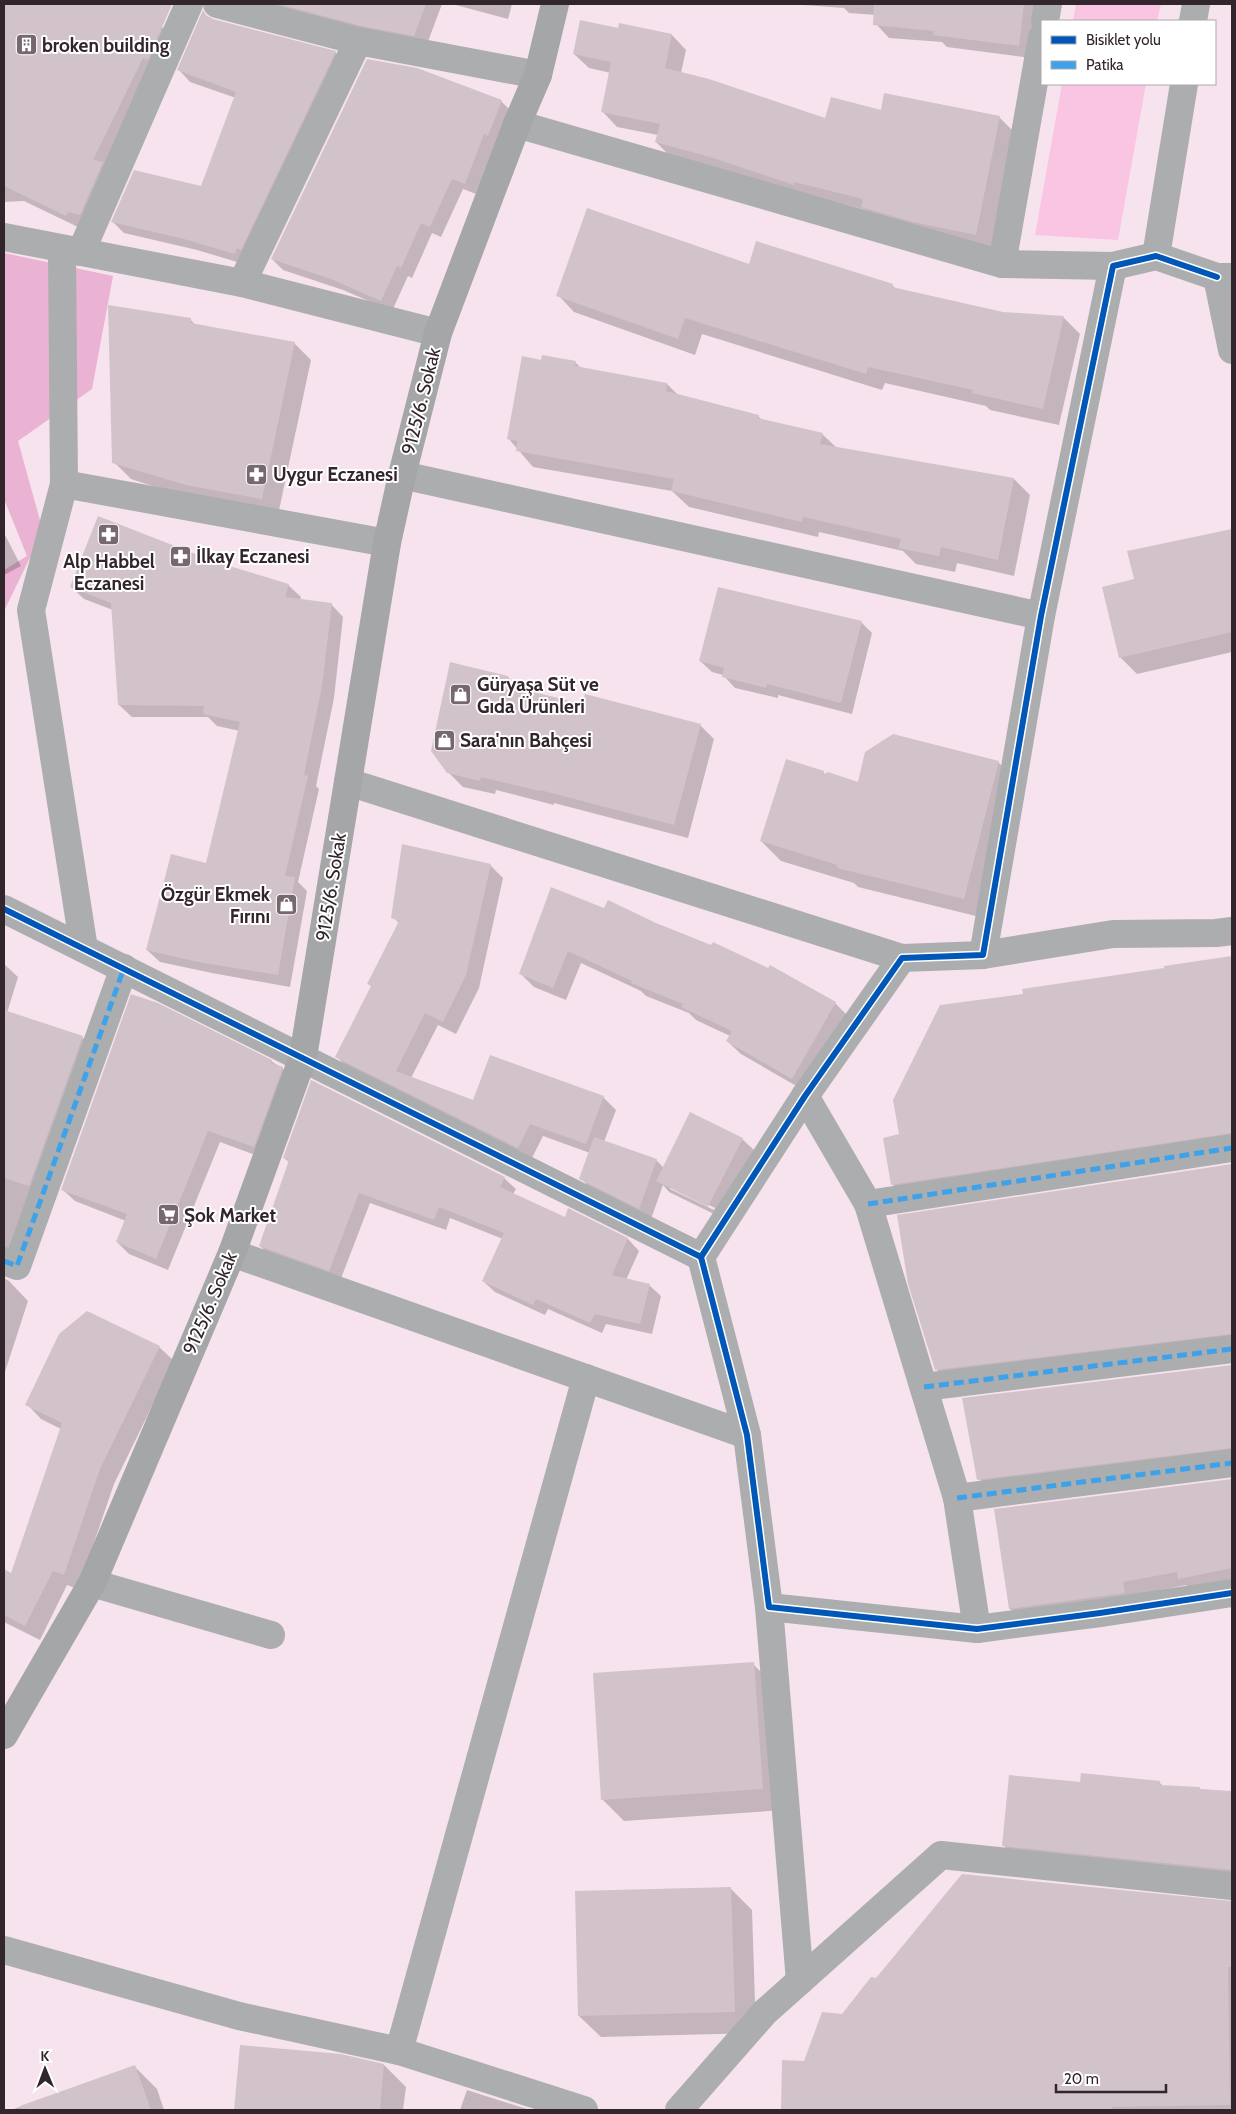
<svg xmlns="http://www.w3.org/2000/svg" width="1236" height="2114" font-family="Cabin,sans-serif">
<rect width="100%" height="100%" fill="#f6e3ed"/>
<g fill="#fac5e3">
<path d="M1076,4H1161L1157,21H1073Z"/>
<path d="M1062,84H1146L1118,240L1035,235Z"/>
</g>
<path fill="#eab2d3" d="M4,253L113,276L92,389L18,441L43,531L4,611V570L27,556L4,499Z"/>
<g fill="#0003" fill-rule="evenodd">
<path d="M4,4H100L162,27L173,38L78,227L24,201L4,202Z"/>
<path d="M248,4H442L426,47Z"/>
<path d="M452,4H512L508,19Z"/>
<path d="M790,4H1038L1031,58L947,47L942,42L889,38L877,25V15L849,13L844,8Z"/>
<path d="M619,29L672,35L686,50L681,73L826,120L882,111L999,117L1014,132L991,249L877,221L866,210L671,157L656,142L658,135L617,127L603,112L611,73L589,68L574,54Z"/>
<path d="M335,52L346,64L247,265L197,250L124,233L113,222L202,188L236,98L190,82L179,70Z"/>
<path d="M501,101L512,112L499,146L495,144L476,194L463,189L441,237L432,233L412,278L408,276L392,311L343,290L283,270L272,259Z"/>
<path d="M749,265L892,285L896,289L1003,313L1063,317L1080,334L1059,425L990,410L986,406L885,383L882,390L702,334L695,355L574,312L558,295Z"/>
<path d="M191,320L196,326L294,343L311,360L278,515L205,503L131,479L114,462Z"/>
<path d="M542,362H575L582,369L667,384L678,395L758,416L762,420L822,434L837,448L1014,479L1030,495L1014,576L957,563L955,572L916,564L903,551L819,532L818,537L689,507L672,491L533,467L508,438Z"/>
<path d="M1232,530V652L1137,674L1120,657L1135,580L1129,552Z"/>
<path d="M4,533L21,566L4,575Z"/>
<path d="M216,563L288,585L301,597L300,600L331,604L343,617L334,698L316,786L319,789L298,882L307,891L290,987L212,973L160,962L147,950L207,864L240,731L217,726L208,717H132L119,705L113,610L84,599L71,587Z"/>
<path d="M861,622L872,633L852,714L778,695V698L735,688L723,675L712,672L700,661Z"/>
<path d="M451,664L508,677L520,690L583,705L700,725L714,739L688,838L554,803V805L496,790L495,794L463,787L448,772Z"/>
<path d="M998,762L1018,782L984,918L858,887L854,883L781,861L761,841L823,772L826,775L859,784Z"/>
<path d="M490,865L503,878L479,988L456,1034L438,1025L411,1078L474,1101L603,1097L616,1110L604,1142L656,1160L664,1168L742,1139L754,1150L720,1217L669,1192L663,1185L651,1219L592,1190L581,1178L590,1153L543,1136L531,1160L350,1070L337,1057L372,987L369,984L399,923L393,917ZM670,1186L715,1208L714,1210L670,1189Z"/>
<path d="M605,909L656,924L835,1003L848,1016L805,1091L741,1054L727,1041L730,1036L696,1020L689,1013L646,996L641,991L581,963L566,1000L534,987L521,974Z"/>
<path d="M1232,957V1146L905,1197L892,1184L901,1135L1024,995L1166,969L1165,967Z"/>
<path d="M4,964L18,977L7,1013L82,1037L95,1049L4,1266Z"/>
<path d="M271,1061L282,1068L294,1080L266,1159L220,1142L168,1270L129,1254L117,1242L126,1221L75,1201L62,1189Z"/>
<path d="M284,1158L504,1178L516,1189L513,1194L566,1218L569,1210L628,1239L639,1251L626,1280L649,1285L661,1296L652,1334L606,1324L602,1333L548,1309L545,1315L495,1292L483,1281L503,1239L450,1218L446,1230L370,1203L340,1281L272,1257L260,1246L290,1163Z"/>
<path d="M1232,1165V1347L948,1382L936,1369L910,1283L898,1216Z"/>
<path d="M4,1278L9,1281L28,1301L4,1375Z"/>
<path d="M159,1347L174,1361L114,1484L78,1589L67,1585L40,1640L4,1622V1570L12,1574L61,1429L41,1419L27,1404Z"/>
<path d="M1232,1366V1461L991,1492L979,1479L963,1399Z"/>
<path d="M1232,1480V1583L1192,1591L1186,1585L1135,1595L1023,1621L1010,1609L995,1510Z"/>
<path d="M753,1664L775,1686L784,1810L624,1821L602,1799Z"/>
<path d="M1159,1782L1163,1786L1232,1792V1881L1015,1857L1003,1845L1081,1783Z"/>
<path d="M730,1888L752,1910L756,2033L601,2037L579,2016Z"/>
<path d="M1232,1902V2110H783V2061L805,2062L842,2015L876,1979Z"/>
<path d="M241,2046L384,2065L406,2087L403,2110H235Z"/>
<path d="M135,2067L157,2089L164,2110H11Z"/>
<path d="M467,2090L530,2110H460Z"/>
</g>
<g fill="#d2c3cb">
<path d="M4,4H172L148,60L143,58L93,160L103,162L80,215L68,212L66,216L4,186Z"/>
<path d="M278,4H426L414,36L361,26Z"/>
<path d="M874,4H1024L1019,46L933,35L934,31L873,25Z"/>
<path d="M203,10L206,15L213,19L336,51L241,250L237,248L235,254L184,239L111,222L134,170L201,186L236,92L177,70Z"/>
<path d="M580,20L618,28L619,23L672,34L665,68L709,79L825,118L831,97L881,110L884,93L1000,116L976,235L913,222L861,207L863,199L794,182V185L710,157L655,142L660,124L601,112L611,62L573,54Z"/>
<path d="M367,59L417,68L502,100L488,136L484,134L465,184L452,179L430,227L421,223L401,268L397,266L381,301L331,279L271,259Z"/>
<path d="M587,208L749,264L756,241L893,284L892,287L1003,312L1064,316L1043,409L972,393L973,390L868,367L866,374L685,318L678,339L556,296Z"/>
<path d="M108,305L191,318V323L295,342L262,499L186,485L112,463Z"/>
<path d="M542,355L576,361L575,366L667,383L666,391L759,415L758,418L823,433L820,444L1014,478L998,560L941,547L939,556L898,548L901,539L803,517L802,522L671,491L674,479L516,451L517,441L507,439L522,356L541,360Z"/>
<path d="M98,516L216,562L289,584L285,597L332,603L322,686L304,775L308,776L285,876L295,877L278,975L198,962L146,950L171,854L206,863L240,722L203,714L204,706L118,705L111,603L70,587Z"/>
<path d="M1232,529V632L1119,658L1102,587L1134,579L1127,551Z"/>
<path d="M718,587L862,621L841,703L767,684L766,688L722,677L724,668L699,661Z"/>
<path d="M450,662L508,676L506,685L582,704L585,694L701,724L674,825L540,790V791L481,777L480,781L447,773L431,751Z"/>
<path d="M893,734L999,761L964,899L837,868V865L760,841L786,759L824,771L823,775L828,772L858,782L865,752Z"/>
<path d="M402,844L491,864L466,975L443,1022L425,1013L396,1071L473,1100L490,1055L604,1096L586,1144L530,1124L518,1148L335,1057L371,986L367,984L399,921L391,918Z"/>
<path d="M551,887L604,908L608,900L656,923L711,945L713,942L768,968L770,965L836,1002L792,1079L726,1041L732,1031L681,1007L683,1004L631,983L632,981L568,951L553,988L519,974Z"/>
<path d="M1232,956V1133L891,1185L883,1138L899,1134L893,1100L940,1005L1023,994L1022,989L1164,968V966Z"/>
<path d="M131,994L158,1003L272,1060L271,1063L283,1067L254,1147L208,1131L156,1259L116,1242L127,1214L61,1190Z"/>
<path d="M4,1010L83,1036L29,1186L4,1178Z"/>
<path d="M311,1080L505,1177L500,1187L565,1217L568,1208L628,1238L612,1275L650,1284L640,1324L595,1314L590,1323L536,1299L533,1305L482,1281L504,1233L439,1207L434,1220L359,1193L329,1271L259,1246L289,1160L283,1158Z"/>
<path d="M690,1112L743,1138L708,1207L656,1181Z"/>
<path d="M594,1137L657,1159L639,1209L579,1179Z"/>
<path d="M1232,1164V1334L935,1370L908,1284L897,1215Z"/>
<path d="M87,1311L160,1346L100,1469L64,1575L53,1571L25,1626L4,1615V1569L11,1573L62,1423L25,1405L59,1334Z"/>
<path d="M1232,1365V1448L977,1480L962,1398Z"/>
<path d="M1232,1479V1568L1178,1579L1177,1572L1123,1582L1125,1593L1009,1609L994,1509Z"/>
<path d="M754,1662L763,1789L601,1800L593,1673Z"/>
<path d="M1081,1773L1160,1781L1159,1785L1200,1787V1789L1232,1791V1870L1002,1846L1009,1775L1080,1782Z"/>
<path d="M962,1874L1232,1901V1967H1228L1230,2105L1112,2107V2110H781L782,2060L804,2061L822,2012L842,2014L871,1977L876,1978Z"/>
<path d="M731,1887L735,2012L578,2016L575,1891Z"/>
<path d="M240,2045L341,2054L384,2064L380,2110H234Z"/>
<path d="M135,2065L151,2110H20V2106Z"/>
</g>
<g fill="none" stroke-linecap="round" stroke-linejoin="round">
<g stroke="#abadae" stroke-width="28">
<path d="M217,4L358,41L538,75"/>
<path d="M1045,21L1048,4"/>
<path d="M1193,21L1196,4"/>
<path d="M517,124L1002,264L1113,266"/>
<path d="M4,237L242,283L438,333"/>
<path d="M62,249L64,484L31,610L84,949"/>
<path d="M81,252L189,4"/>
<path d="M1156,256L1184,84"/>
<path d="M1002,264L1042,37"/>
<path d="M1217,277L1156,256L1113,266L1041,616L983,955L902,958L805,1096L701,1257L747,1435L769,1607L977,1629L1100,1613L1232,1593"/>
<path d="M1232,277H1217L1232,350"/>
<path d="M242,283L358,41"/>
<path d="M402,475L1041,616"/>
<path d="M64,484L387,543"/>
<path d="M348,782L902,958"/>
<path d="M4,909L701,1257"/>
<path d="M983,955L1113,934L1216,933L1232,931"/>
<path d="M805,1096L868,1204L957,1498L977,1629"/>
<path d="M868,1204L1232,1148"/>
<path d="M232,1253L747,1435"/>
<path d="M4,1261L17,1266L124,968"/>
<path d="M924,1387L1232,1349"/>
<path d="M957,1498L1232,1463"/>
<path d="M92,1583L271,1635"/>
<path d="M769,1607L800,1981"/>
<path d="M4,1950L239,2016L399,2051L584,2110"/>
<path d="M399,2051L586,1378"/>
<path d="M679,2110L765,2012L941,1855L1232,1886"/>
</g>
<path stroke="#a4a6a7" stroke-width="28" d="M4,1735L92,1583L232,1253L303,1057L387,543L402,475L438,333L517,124L538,75L555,4"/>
<g stroke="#3ea2eb" stroke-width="5" stroke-dasharray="10 5" stroke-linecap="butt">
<path d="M868,1204L1232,1148"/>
<path d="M4,1261L17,1266L124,968"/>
<path d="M924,1387L1232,1349"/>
<path d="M957,1498L1232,1463"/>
</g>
<defs>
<g id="cycleway">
<path d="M1217,277L1156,256L1113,266L1041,616L983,955L902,958L805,1096L701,1257L747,1435L769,1607L977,1629L1100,1613L1232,1593"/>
<path d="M4,909L701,1257"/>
</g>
</defs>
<use href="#cycleway" stroke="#fff" stroke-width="9"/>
<use href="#cycleway" stroke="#0057b8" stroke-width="6"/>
</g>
<defs>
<symbol id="building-square" viewBox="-11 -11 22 22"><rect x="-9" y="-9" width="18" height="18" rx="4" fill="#776870" stroke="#fff"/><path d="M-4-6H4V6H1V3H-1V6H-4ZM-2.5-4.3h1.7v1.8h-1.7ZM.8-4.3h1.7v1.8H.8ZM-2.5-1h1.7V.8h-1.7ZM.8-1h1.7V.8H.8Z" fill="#fff"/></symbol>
<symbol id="pharmacy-square" viewBox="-11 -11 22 22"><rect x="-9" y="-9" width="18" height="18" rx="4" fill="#776870" stroke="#fff"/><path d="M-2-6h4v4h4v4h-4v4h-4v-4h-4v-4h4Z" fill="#fff"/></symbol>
<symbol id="shop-square" viewBox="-11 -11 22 22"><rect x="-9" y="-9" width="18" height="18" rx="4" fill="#776870" stroke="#fff"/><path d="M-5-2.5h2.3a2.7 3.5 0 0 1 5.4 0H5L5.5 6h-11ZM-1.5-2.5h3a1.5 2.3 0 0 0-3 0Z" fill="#fff"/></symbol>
<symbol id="supermarket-square" viewBox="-11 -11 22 22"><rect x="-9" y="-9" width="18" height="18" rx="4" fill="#776870" stroke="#fff"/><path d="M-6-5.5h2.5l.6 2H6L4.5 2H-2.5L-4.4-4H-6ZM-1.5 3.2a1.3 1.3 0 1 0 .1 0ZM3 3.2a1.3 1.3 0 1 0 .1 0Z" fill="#fff"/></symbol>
</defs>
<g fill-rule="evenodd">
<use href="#building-square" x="14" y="32" width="25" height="25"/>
<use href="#pharmacy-square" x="244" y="462" width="25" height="25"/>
<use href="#pharmacy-square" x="96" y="522" width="25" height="25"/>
<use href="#pharmacy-square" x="168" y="544" width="25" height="25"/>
<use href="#shop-square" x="448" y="682" width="25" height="25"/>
<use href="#shop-square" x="432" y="728" width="25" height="25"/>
<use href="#shop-square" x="274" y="892" width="25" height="25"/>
<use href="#supermarket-square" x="156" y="1202" width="25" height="25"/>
</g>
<g text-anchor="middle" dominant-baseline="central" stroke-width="4" stroke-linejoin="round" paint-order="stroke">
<g font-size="19" font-weight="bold" fill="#32252c" stroke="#fff" text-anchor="start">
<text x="42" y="45">broken building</text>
<text x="273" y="474">Uygur Eczanesi</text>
<text x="196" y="556">İlkay Eczanesi</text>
<text x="109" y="561" text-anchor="middle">Alp Habbel<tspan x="109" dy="22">Eczanesi</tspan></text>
<text x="477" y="684">Güryaşa Süt ve<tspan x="477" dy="22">Gıda Ürünleri</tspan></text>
<text x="460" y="740">Sara'nın Bahçesi</text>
<text x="270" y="894" text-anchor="end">Özgür Ekmek<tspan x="270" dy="22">Fırını</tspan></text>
<text x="184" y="1215">Şok Market</text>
</g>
<g font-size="19" fill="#32252c" stroke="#fff">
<text transform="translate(421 401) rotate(-76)">9125/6. Sokak</text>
<text transform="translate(331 887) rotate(-81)">9125/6. Sokak</text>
<text transform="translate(210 1303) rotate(-67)">9125/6. Sokak</text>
</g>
</g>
<rect width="1236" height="2114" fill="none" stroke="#32252c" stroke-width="10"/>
<rect x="1041" y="20" width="175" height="65" fill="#ffffff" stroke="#ada8ab"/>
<rect x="1051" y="36" width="25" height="8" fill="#0057b8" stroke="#ada8ab"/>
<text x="1086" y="45" font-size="15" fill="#32252c">Bisiklet yolu</text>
<rect x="1051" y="61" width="25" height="8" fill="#3ea2eb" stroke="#ada8ab"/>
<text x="1086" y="70" font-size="15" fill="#32252c">Patika</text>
<g transform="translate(45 2069) rotate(359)" stroke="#ffffff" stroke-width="4" paint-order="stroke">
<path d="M0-4L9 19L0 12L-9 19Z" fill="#32252c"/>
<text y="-8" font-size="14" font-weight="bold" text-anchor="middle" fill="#32252c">K</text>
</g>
<path d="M1056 2084v8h110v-8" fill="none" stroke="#32252c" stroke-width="2.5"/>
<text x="1064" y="2084" font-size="15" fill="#32252c" stroke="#ffffff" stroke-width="4" paint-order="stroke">20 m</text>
</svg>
